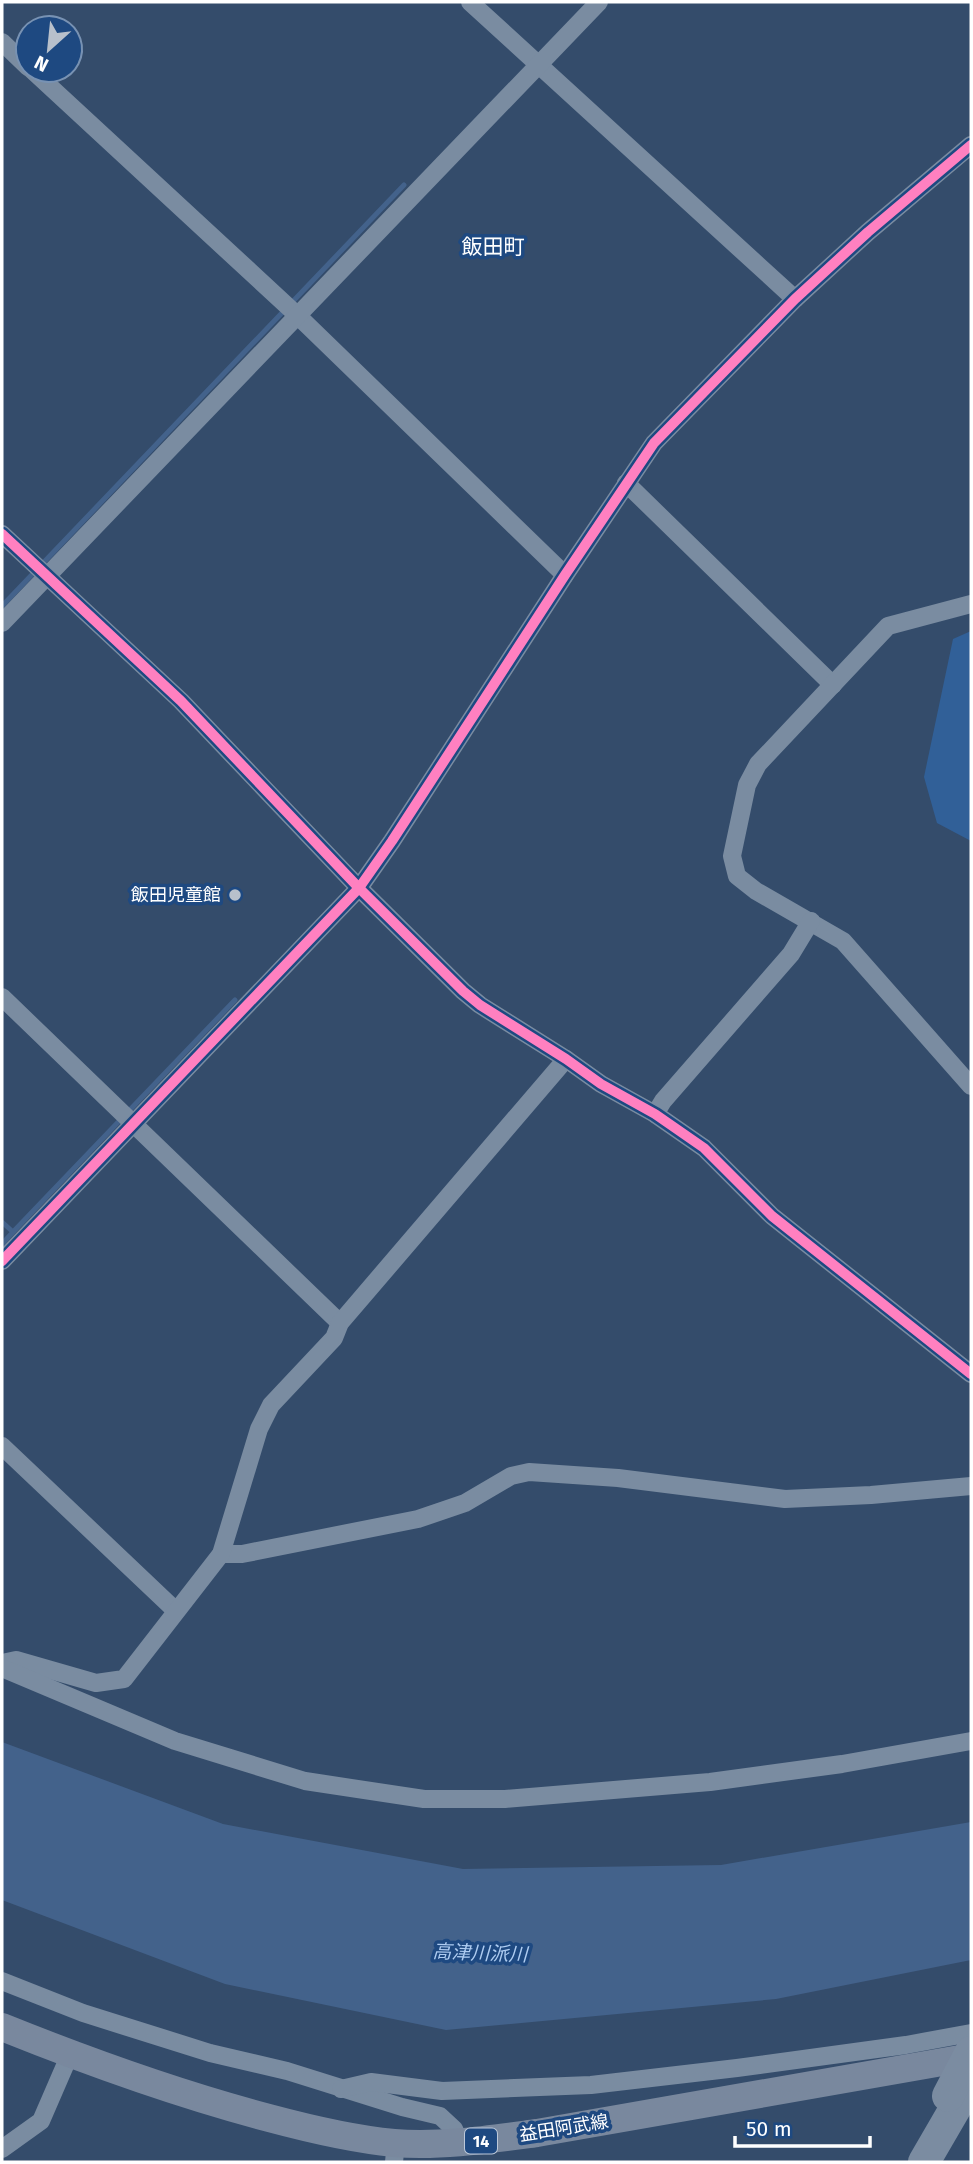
<svg xmlns="http://www.w3.org/2000/svg" width="973" height="2164" font-family="'Fira Sans','Noto Sans JP',sans-serif">
<rect width="100%" height="100%" fill="#344c6b"/>
<path fill="#316098" d="M971,631V841L937,823L924,777L953,639Z"/>
<path fill="#43628b" d="M2,1742L223,1824L463,1869L721,1865L971,1822V1960L776,1999L446,2030L225,1984L2,1900Z"/>
<g fill="none" stroke-linecap="round" stroke-linejoin="round">
<g stroke="#43628b" stroke-width="5">
<path d="M2,606L404,185"/>
<path d="M2,1222L13,1232L2,1244"/>
<path d="M13,1232L235,1000"/>
</g>
<g stroke="#7a8ca1" stroke-width="18">
<path d="M470,2L795,299"/>
<path d="M2,42L28,67"/>
<path d="M32,70L297,315L565,575"/>
<path d="M626,483L833,685"/>
<path d="M2,534L181,701L359,888L463,991L480,1005L566,1059L601,1084L655,1114L704,1148L772,1216L971,1374"/>
<path d="M971,604L888,626L758,764L747,785L732,856L737,876L756,891L843,941L971,1086"/>
<path d="M2,623L599,2"/>
<path d="M2,997L340,1323"/>
<path d="M655,1114L663,1101L791,954L811,921"/>
<path d="M2,1261L359,888L392,841L565,575L654,443L795,299L868,232L971,145"/>
<path d="M2,1446L176,1611"/>
<path d="M221,1554H242L418,1519L465,1503L511,1476L529,1472L618,1478L785,1499L871,1495L971,1486"/>
<path d="M2,1663L16,1660L96,1683L124,1679L221,1554L259,1429L271,1405L334,1338L340,1323L566,1059"/>
<path d="M2,1668L175,1741L305,1781L424,1799H505L710,1782L842,1764L971,1741"/>
<path d="M2,1981L83,2013L210,2053L287,2071L402,2107L440,2116L454,2129L460,2142"/>
<path d="M341,2089L371,2082L442,2091L591,2085L737,2068L906,2045L971,2033"/>
<path d="M2,2149L41,2121L70,2054"/>
<path d="M394,2162L396,2143"/>
</g>
<path stroke="#79889e" stroke-width="28" d="M2,2027C89,2062 178,2094 269,2118C310,2129 352,2139 394,2143C440,2147 492,2139 537,2133L971,2057"/>
<path stroke="#7b8ca1" stroke-width="32" d="M924,2162L971,2081"/>
<path stroke="#7b8ca1" stroke-width="32" d="M948,2096L971,2052"/>
<defs>
<g id="cycleway">
<path d="M2,534L181,701L359,888L463,991L480,1005L566,1059L601,1084L655,1114L704,1148L772,1216L971,1374"/>
<path d="M2,1261L359,888L392,841L565,575L654,443L795,299L868,232L971,145"/>
</g>
</defs>
<use href="#cycleway" stroke="#1e4981" stroke-width="15"/>
<use href="#cycleway" stroke="#ff80c0" stroke-width="10"/>
</g>
<circle fill="#b8c0cb" stroke="#1e4981" stroke-width="2.5" cx="235" cy="895" r="7"/>
<g text-anchor="middle" dominant-baseline="central" stroke-width="7" stroke-linejoin="round" paint-order="stroke">
<rect fill="#1e4981" stroke="#bcc8d9" stroke-width="2" x="465" y="2128.5" width="32" height="25" rx="5"/>
<g font-size="16" font-weight="bold" fill="#fff">
<text x="481" y="2141">14</text>
</g>
<g font-size="18" fill="#fff" stroke="#1e4981" text-anchor="end">
<text x="221" y="895">飯田児童館</text>
</g>
<g font-size="18" fill="#fff" stroke="#1e4981">
<text transform="translate(564 2128) rotate(-9)">益田阿武線</text>
</g>
<g font-size="19" font-style="italic" fill="#aeccf1" stroke="#1e4981">
<text transform="translate(480 1953) rotate(2)">高津川派川</text>
</g>
<g font-size="21" fill="#fff" stroke="#1e4981">
<text x="493" y="247">飯田町</text>
</g>
</g>
<rect width="973" height="2164" fill="none" stroke="#ffffff" stroke-width="7"/>
<g transform="translate(49 49) rotate(207)"><circle r="33" fill="#1e4981" stroke="#7892b3" stroke-width="2"/>
<path d="M0-5L12 26L0 18L-12 26Z" fill="#b8c0cb"/>
<text y="-10" font-size="19" font-weight="bold" text-anchor="middle" fill="#ffffff">N</text>
</g>
<path d="M735 2136v10h135v-10" fill="none" stroke="#ffffff" stroke-width="3.5"/>
<text x="746" y="2136" font-size="21" fill="#ffffff" stroke="#1e4981" stroke-width="5" paint-order="stroke">50 m</text>
</svg>
